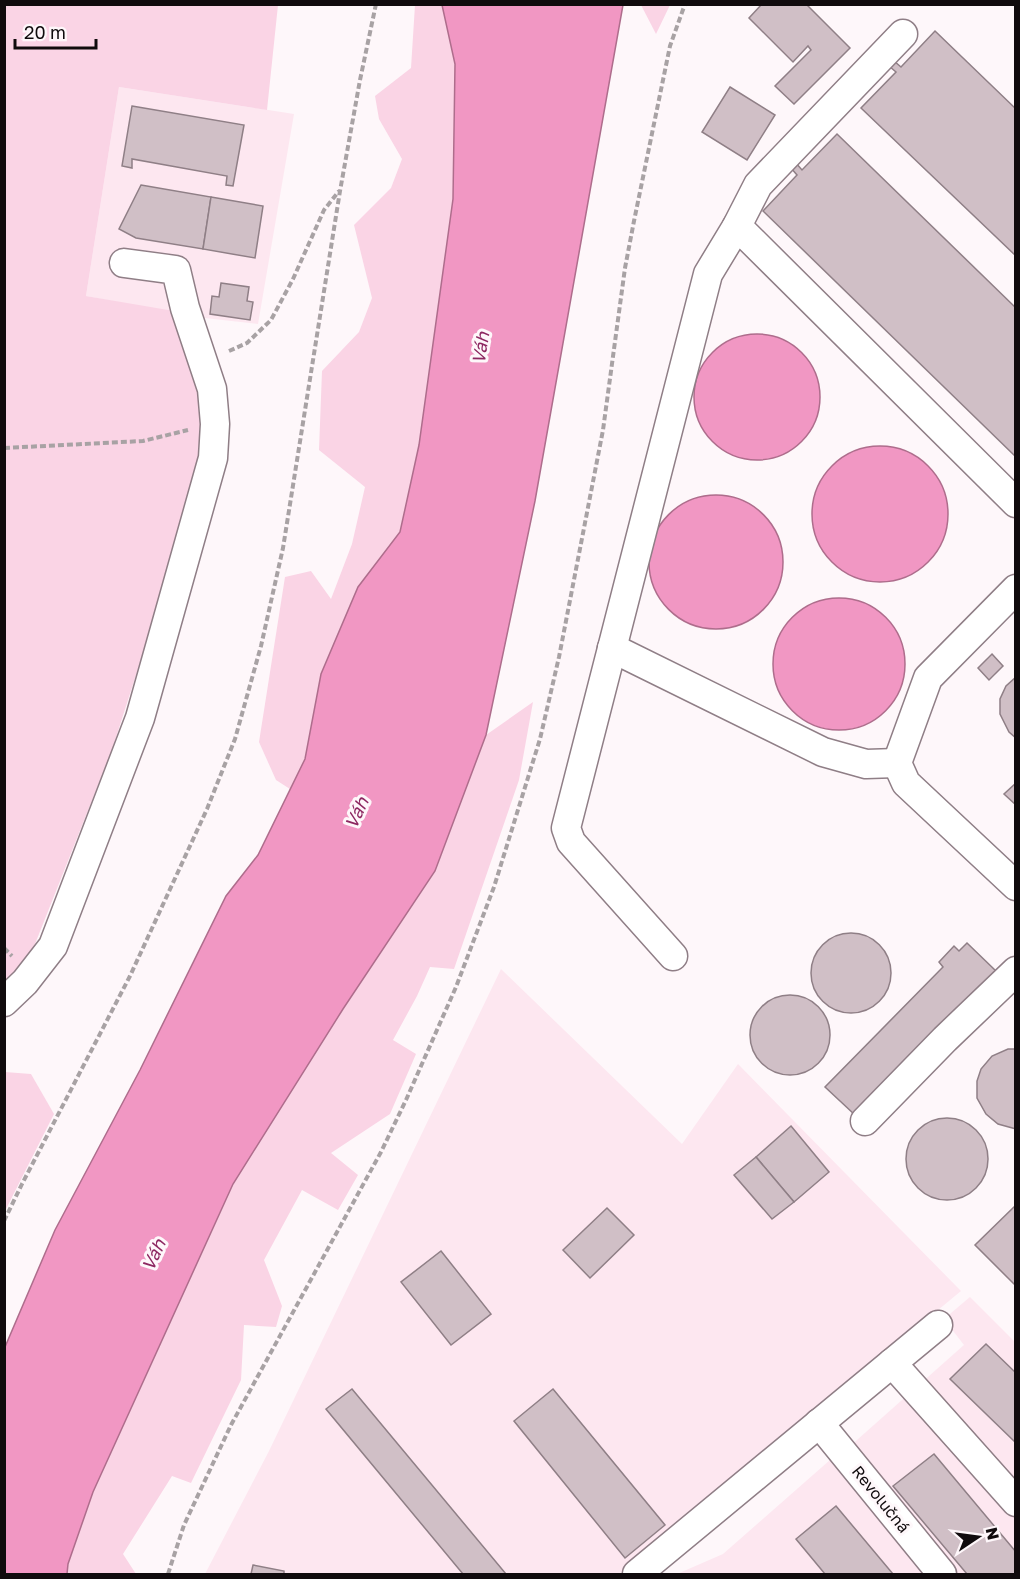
<svg xmlns="http://www.w3.org/2000/svg" width="1020" height="1579" font-family="'Golos Text',sans-serif">
  <style>
    .built { fill: #fde7f0 }
    .green { fill: #fad4e5 }
    .water { fill: #f197c3; stroke: #ae6d8c; stroke-width: 1.5 }
    .building { fill: #d0bfc6; stroke: #8f7f86; stroke-width: 1.5 }
    .lines { fill: none; stroke-linecap: round; stroke-linejoin: round }
    .minor-casing { stroke: #8f7e86; stroke-width: 31 }
    .path { stroke: #a8a2a4; stroke-width: 4; stroke-dasharray: 6 3; stroke-linecap: butt }
    .minor { stroke: #fff; stroke-width: 28 }
    .labels { text-anchor: middle; stroke-width: 6; stroke-linejoin: round; paint-order: stroke }
    .street-label { font-size: 16px; fill: #100b0d; stroke: #fef7fa }
    .water-label { font-size: 18px; font-style: italic; fill: #8d2761; stroke: #fef7fa }
  </style>
  <rect width="100%" height="100%" fill="#fef7fa"/>
  <g class="built">
    <path d="M119,87l175,27 -36,210 -62,-7 -110,-21z"/>
    <path d="M501,969l181,175 56,-80 223,227 -342,283h-414l64,-123z"/>
    <path d="M970,1297l45,45v232h-63l-104,-126 116,-103 -20,-26z"/>
    <path d="M830,1460l94,114h-247l46,-20z"/>
  </g>
  <g class="green">
    <path d="M5,5h273l-11,105 -148,-23 -33,209 88,15 29,80 1,71 -92,288 -77,194 -30,46z"/>
    <path d="M415,5h27l13,59 -2,135 -34,246 -19,87 -42,55 -37,87 -16,85 -15,30 -14,-9 -17,-38 26,-165 26,-6 20,28 21,-55 13,-57 -46,-37 3,-79 37,-39 13,-34 -18,-73 37,-37 11,-29 -23,-40 -4,-23 36,-28z"/>
    <path d="M641,5h29l-14,29z"/>
    <path d="M533,702l-14,78 -65,189 -24,-2 -13,29 -24,44 23,14 -26,60 -59,39 27,22 -20,35 -36,-20 -38,70 18,46 -6,21 -32,-2 -3,55 -50,103 -19,-7 -49,78 13,20h-69l1,-10 25,-72 140,-308 110,-175 92,-138 51,-136z"/>
    <path d="M5,1072l26,2 23,40 -49,97z"/>
  </g>
  <g class="water">
    <path d="M442,5h181l-88,496 -49,234 -51,136 -92,138 -110,175 -140,308 -25,72 -1,10h-62v-227l50,-117 85,-160 86,-174 32,-41 47,-96 16,-85 37,-87 42,-55 19,-87 34,-246 2,-135z"/>
    <circle cx="757" cy="397" r="63"/>
    <circle cx="880" cy="514" r="68"/>
    <circle cx="716" cy="562" r="67"/>
    <circle cx="839" cy="664" r="66"/>
  </g>
  <g class="building">
    <path d="M762,4h44l44,44 -56,56 -19,-18 36,-36 -3,-4 -15,16 -44,-44z"/>
    <path d="M935,31l81,78v147l-155,-148 35,-36 -7,-6 5,-5 7,6z"/>
    <path d="M730,87l45,28 -28,45 -45,-28z"/>
    <path d="M132,106l112,19 -11,61 -7,-1 1,-9 -95,-17v9l-10,-2z"/>
    <path d="M837,134l179,174v149l-253,-246 34,-36 -6,-7 5,-5 6,7z"/>
    <path d="M141,185l70,12 -8,52 -67,-11 -17,-9z"/>
    <path d="M211,197l52,9 -8,52 -52,-9z"/>
    <path d="M221,283l28,4 -2,14 6,1 -3,18 -40,-6 2,-18 7,1z"/>
    <path d="M992,654l11,12 -14,14 -11,-12z"/>
    <path d="M1016,677v61l-7,-6 -9,-18v-15l6,-13z"/>
    <path d="M1016,783v22l-12,-11z"/>
    <circle cx="851" cy="973" r="40"/>
    <path d="M967,943l29,28 -141,144 -30,-28 118,-120 -4,-5 15,-16 5,5z"/>
    <circle cx="790" cy="1035" r="40"/>
    <path d="M1008,1049h8v80l-18,-5 -12,-10 -9,-16v-17l4,-12 11,-13z"/>
    <circle cx="947" cy="1159" r="41"/>
    <path d="M791,1126l38,46 -35,30 -38,-45z"/>
    <path d="M756,1157l38,45 -22,17 -38,-44z"/>
    <path d="M1016,1205v81l-41,-41z"/>
    <path d="M607,1208l27,27 -44,43 -27,-28z"/>
    <path d="M441,1251l50,63 -40,31 -50,-63z"/>
    <path d="M986,1344l30,29v70l-66,-64z"/>
    <path d="M352,1389l154,185h-43l-137,-165z"/>
    <path d="M553,1389l112,136 -40,33 -111,-137z"/>
    <path d="M934,1454l82,98v22h-49l-74,-88z"/>
    <path d="M836,1506l57,68h-68l-29,-35z"/>
    <path d="M253,1565l31,6v3h-33z"/>
  </g>
  <g class="lines">
    <g class="minor-casing">
      <g id="minor">
        <path d="M737,226l279,277"/>
        <path d="M1016,589l-88,89 -31,85 9,20 110,103"/>
        <path d="M612,648l211,104 43,12 31,-1"/>
        <path d="M673,956l-102,-114 -5,-14 142,-554 29,-48 21,-41 145,-151"/>
        <path d="M4,1002l21,-20 28,-36 87,-228 73,-260 2,-34 -3,-35 -27,-81 -9,-38 -52,-7"/>
        <path d="M865,1121l80,-82 71,-68"/>
        <path d="M892,1363l124,139"/>
        <path d="M819,1423l123,151"/>
        <path d="M637,1574l301,-249"/>
      </g>
    </g>
    <g class="path">
      <path d="M229,351l18,-8 24,-23 22,-41 31,-69 15,-19"/>
      <path d="M4,448l139,-7 45,-11"/>
      <path d="M4,948l8,8"/>
      <path d="M4,1221l18,-37 108,-208 77,-167 28,-70 26,-93 22,-98 57,-357 20,-111 16,-76"/>
      <path d="M168,1574l16,-49 47,-100 150,-273 25,-52 50,-113 38,-100 46,-148 19,-82 44,-227 22,-162 9,-47 36,-175 15,-42"/>
    </g>
    <use href="#minor" class="minor"/>
  </g>
  <g class="labels">
    <g class="street-label">
      <text transform="translate(881 1499) rotate(51)" y="6">Revolučná</text>
    </g>
    <g class="water-label">
      <text transform="translate(481 348) rotate(-81)" y="6">Váh</text>
      <text transform="translate(357 813) rotate(-65)" y="6">Váh</text>
      <text transform="translate(154 1255) rotate(-65)" y="6">Váh</text>
    </g>
  </g>
  <rect width="1020" height="1579" fill="none" stroke="#100b0d" stroke-width="12"/>
  <g transform="translate(978 1537) rotate(77)" stroke="#fef7fa" stroke-width="4.5" paint-order="stroke">
  <path d="M0-4.5L10 22L0 15L-10 22Z" fill="#100b0d"/>
  <text y="-9" font-size="16" font-weight="bold" text-anchor="middle" fill="#100b0d">N</text>
  </g>
  <path d="M15 39v9h81v-9" fill="none" stroke="#100b0d" stroke-width="3"/>
  <text x="24" y="39" font-size="18" fill="#100b0d" stroke="#fef7fa" stroke-width="4.5" paint-order="stroke">20 m</text>
</svg>
